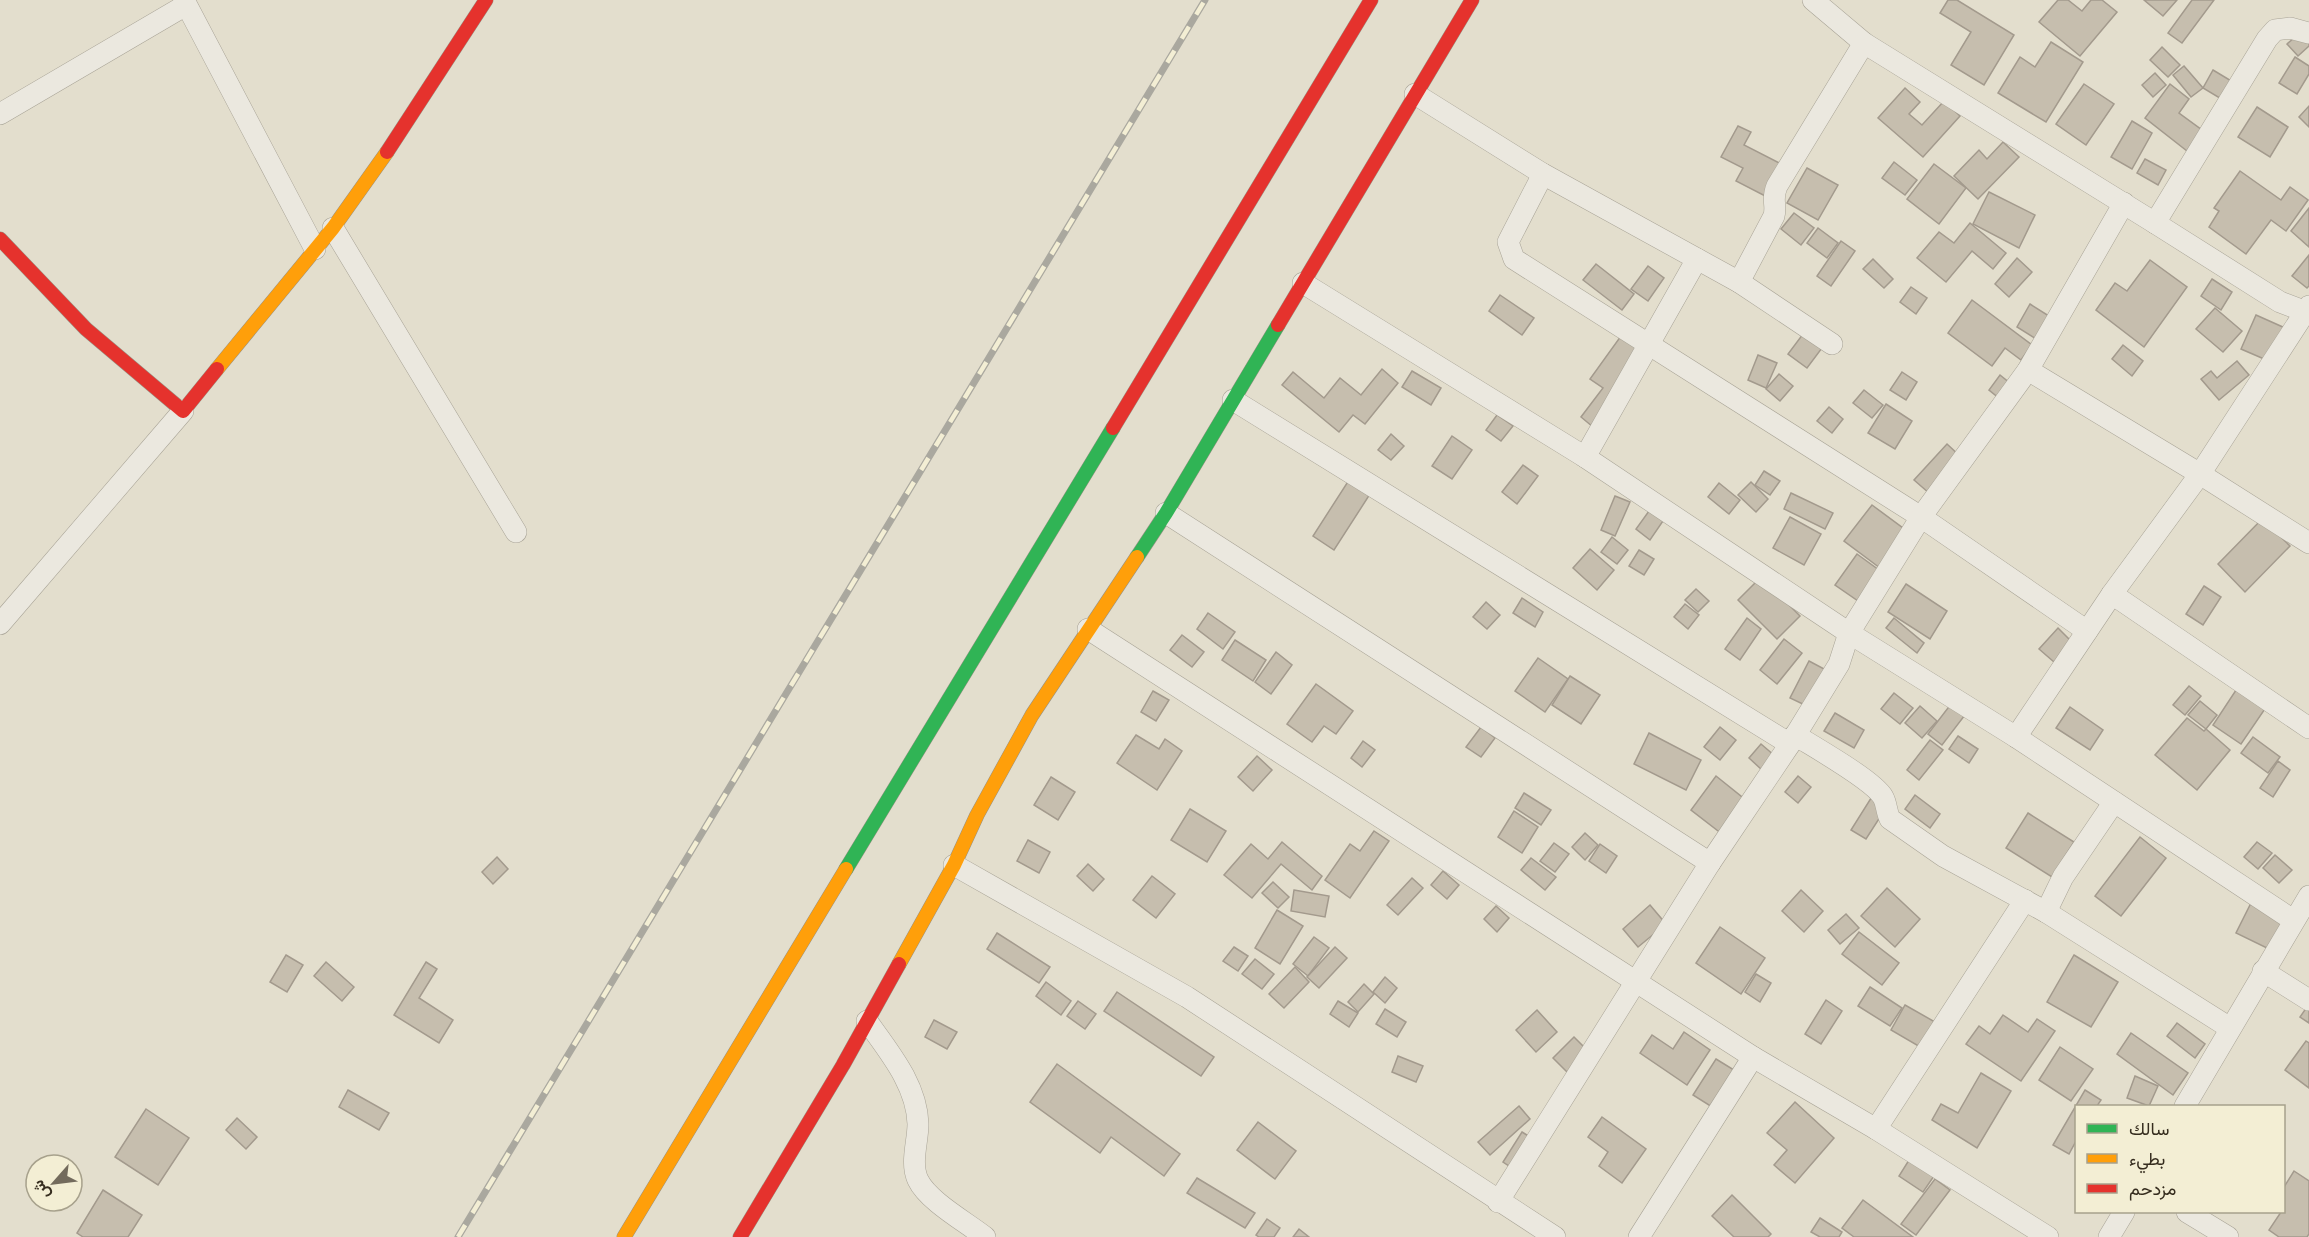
<svg xmlns="http://www.w3.org/2000/svg" width="2309" height="1237" font-family="'IBM Plex Serif',Vazirmatn,serif">
  <style>
    .building { fill: #c6beae; stroke: #a39a8d; stroke-width: 1.5 }
    .lines { fill: none; stroke-linecap: round; stroke-linejoin: round }
    .street-casing { stroke: #a8a396; stroke-width: 22 }
    .fast-casing { stroke: #989386; stroke-width: 15 }
    .slow-casing { stroke: #989386; stroke-width: 15 }
    .jam-casing { stroke: #989386; stroke-width: 15 }
    .street { stroke: #ebe8df; stroke-width: 21 }
    .fast { stroke: #30b455; stroke-width: 14 }
    .slow { stroke: #ff9f0a; stroke-width: 14 }
    .jam { stroke: #e5322d; stroke-width: 14 }
    .rail-casing { stroke: #aaa89f; stroke-width: 7 }
    .rail { stroke: #f3eed4; stroke-width: 4.5; stroke-dasharray: 14; stroke-linecap: butt }
  </style>
  <rect width="100%" height="100%" fill="#e3decd"/>
  <g class="building">
    <path d="M1948,0h9l57,35 -30,50 -33,-20 20,-33 -31,-19z"/>
    <path d="M2058,0h10l14,11 9,-11h11l15,12 -37,44 -41,-34z"/>
    <path d="M2144,0h33l-14,16z"/>
    <path d="M2192,0h22l-32,43 -14,-10z"/>
    <path d="M2300,33l9,10v3l-11,10 -11,-12z"/>
    <path d="M2051,42l32,20 -37,60 -48,-29 22,-36 15,10z"/>
    <path d="M2162,47l18,18 -12,12 -18,-17z"/>
    <path d="M2295,57l14,9v8l-12,20 -18,-11z"/>
    <path d="M2184,66l19,22 -12,9 -18,-22z"/>
    <path d="M2213,70l25,15 -10,18 -25,-15z"/>
    <path d="M2155,73l11,12 -13,12 -11,-12z"/>
    <path d="M2084,84l30,20 -28,41 -30,-21z"/>
    <path d="M2170,84l19,15 -10,14 23,17 -15,21 -42,-33z"/>
    <path d="M1905,88l15,14 -11,12 13,11 22,-24 16,15 -37,41 -45,-39z"/>
    <path d="M2309,106v21l-10,-10z"/>
    <path d="M2257,107l31,20 -18,30 -32,-20z"/>
    <path d="M2132,121l20,12 -20,36 -21,-12z"/>
    <path d="M1738,126l13,6 -7,13 41,21 -16,32 -33,-17 7,-13 -22,-11z"/>
    <path d="M2003,142l16,15 -41,42 -24,-23 25,-26 8,9z"/>
    <path d="M2145,159l21,11 -8,15 -21,-12z"/>
    <path d="M1894,162l23,18 -12,15 -23,-17z"/>
    <path d="M1934,164l32,24 -27,36 -32,-25z"/>
    <path d="M1807,168l31,17 -20,35 -31,-17z"/>
    <path d="M2240,171l41,29 9,-13 18,13 -22,31 -15,-11 -25,34 -37,-27 10,-16 -5,-3z"/>
    <path d="M1989,192l46,23 -16,33 -46,-24z"/>
    <path d="M2309,208v39l-18,-16z"/>
    <path d="M1794,213l20,15 -13,17 -20,-16z"/>
    <path d="M1970,223l36,30 -13,16 -21,-18 -26,31 -29,-24 22,-26 15,11z"/>
    <path d="M1818,228l20,15 -11,15 -20,-15z"/>
    <path d="M1841,241l14,10 -24,35 -14,-10z"/>
    <path d="M2309,255v31l-2,2 -15,-12z"/>
    <path d="M2017,258l15,14 -23,25 -14,-13z"/>
    <path d="M1873,259l20,20 -9,9 -21,-19z"/>
    <path d="M2150,260l37,27 -43,60 -48,-37 19,-27 12,8z"/>
    <path d="M1596,264l38,30 -12,16 -39,-30z"/>
    <path d="M1648,266l16,12 -16,23 -17,-12z"/>
    <path d="M2212,279l20,13 -11,18 -20,-14z"/>
    <path d="M1911,287l16,11 -11,16 -16,-12z"/>
    <path d="M1500,295l34,23 -12,17 -33,-24z"/>
    <path d="M1972,300l60,45 -11,15 -16,-12 -13,18 -44,-33z"/>
    <path d="M2030,304l19,12 -13,23 -19,-12z"/>
    <path d="M2215,308l27,23 -19,21 -27,-23z"/>
    <path d="M2256,315l29,13 -14,34 -30,-13z"/>
    <path d="M1626,329l26,20 -59,78 -12,-10 22,-29 -13,-9z"/>
    <path d="M1806,330l19,14 -18,24 -19,-14z"/>
    <path d="M2123,345l20,16 -11,15 -20,-17z"/>
    <path d="M1758,355l19,8 -11,25 -18,-8z"/>
    <path d="M2237,361l12,14 -30,25 -18,-21 10,-8 6,7z"/>
    <path d="M1382,369l16,14 -33,41 -12,-9 -14,17 -57,-47 11,-13 31,26 16,-20 21,17z"/>
    <path d="M1412,371l29,17 -10,17 -29,-18z"/>
    <path d="M1902,372l15,10 -11,18 -16,-10z"/>
    <path d="M1779,374l14,12 -13,15 -14,-12z"/>
    <path d="M2000,375l11,9 -11,15 -11,-9z"/>
    <path d="M1864,390l19,15 -11,13 -19,-15z"/>
    <path d="M1886,404l26,17 -17,28 -27,-16z"/>
    <path d="M1829,407l14,12 -11,14 -15,-12z"/>
    <path d="M1497,415l16,11 -12,15 -15,-11z"/>
    <path d="M1391,434l13,12 -13,14 -13,-10z"/>
    <path d="M1452,436l20,14 -20,29 -20,-13z"/>
    <path d="M1947,444l14,13 -32,36 -15,-13z"/>
    <path d="M1523,465l15,11 -21,28 -15,-12z"/>
    <path d="M1764,471l16,10 -10,14 -15,-10z"/>
    <path d="M1349,480l21,14 -36,56 -21,-14z"/>
    <path d="M1751,482l17,17 -12,13 -18,-17z"/>
    <path d="M1719,483l21,17 -11,14 -21,-17z"/>
    <path d="M1791,493l42,20 -8,16 -41,-20z"/>
    <path d="M1615,496l15,6 -15,34 -14,-6z"/>
    <path d="M1872,505l35,26 -27,37 -36,-27z"/>
    <path d="M1649,511l14,10 -13,19 -14,-11z"/>
    <path d="M1790,517l31,17 -17,31 -31,-17z"/>
    <path d="M2262,519l28,27 -45,46 -27,-28z"/>
    <path d="M1612,537l16,13 -11,14 -16,-12z"/>
    <path d="M1590,549l24,21 -17,20 -24,-22z"/>
    <path d="M1639,550l15,9 -10,16 -15,-9z"/>
    <path d="M1857,554l26,19 -22,30 -26,-18z"/>
    <path d="M1761,577l39,39 -23,23 -39,-39z"/>
    <path d="M1906,584l41,27 -17,28 -42,-27z"/>
    <path d="M2204,586l17,11 -18,28 -17,-11z"/>
    <path d="M1696,589l13,12 -11,11 -13,-12z"/>
    <path d="M1522,598l21,14 -8,15 -22,-14z"/>
    <path d="M1486,602l14,13 -13,14 -14,-12z"/>
    <path d="M1685,604l14,11 -11,14 -14,-12z"/>
    <path d="M1208,613l27,19 -12,17 -26,-20z"/>
    <path d="M1747,618l14,11 -21,31 -15,-11z"/>
    <path d="M1894,618l30,25 -7,10 -31,-25z"/>
    <path d="M2058,628l14,14 -18,20 -15,-13z"/>
    <path d="M1182,635l22,17 -12,15 -22,-17z"/>
    <path d="M1784,639l18,14 -25,31 -17,-14z"/>
    <path d="M1235,640l31,20 -13,21 -31,-21z"/>
    <path d="M1276,652l16,13 -21,29 -16,-12z"/>
    <path d="M1538,658l30,21 -23,33 -30,-21z"/>
    <path d="M1809,661l19,10 -19,36 -19,-9z"/>
    <path d="M1570,676l30,19 -19,29 -29,-19z"/>
    <path d="M2242,681l29,19 -30,44 -28,-19z"/>
    <path d="M1316,684l37,27 -17,23 -12,-8 -12,16 -25,-18z"/>
    <path d="M2189,686l12,10 -16,19 -12,-10z"/>
    <path d="M1153,691l16,9 -13,21 -15,-9z"/>
    <path d="M1894,693l19,15 -13,16 -19,-15z"/>
    <path d="M2200,701l17,14 -11,14 -18,-14z"/>
    <path d="M1951,704l14,11 -23,30 -14,-11z"/>
    <path d="M1920,706l17,15 -15,17 -17,-15z"/>
    <path d="M2070,707l33,23 -13,20 -34,-22z"/>
    <path d="M1835,713l29,17 -10,18 -30,-17z"/>
    <path d="M2187,718l17,13 2,-2 24,21 -33,40 -42,-35z"/>
    <path d="M1481,727l14,11 -14,19 -15,-10z"/>
    <path d="M1720,727l16,13 -16,20 -16,-13z"/>
    <path d="M1649,733l52,27 -15,30 -52,-26z"/>
    <path d="M1136,735l23,14 6,-10 17,12 -25,39 -40,-27z"/>
    <path d="M1958,736l20,13 -9,14 -20,-14z"/>
    <path d="M2253,737l27,20 -12,16 -27,-20z"/>
    <path d="M1930,740l13,10 -24,30 -12,-10z"/>
    <path d="M1363,741l12,9 -13,17 -11,-9z"/>
    <path d="M1761,744l14,12 -13,14 -13,-12z"/>
    <path d="M1257,756l15,14 -19,21 -15,-14z"/>
    <path d="M2278,761l12,9 -17,27 -13,-9z"/>
    <path d="M1716,776l31,25 -25,33 -31,-24z"/>
    <path d="M1798,776l13,11 -13,16 -13,-11z"/>
    <path d="M1051,777l24,15 -17,28 -24,-15z"/>
    <path d="M1878,787l15,10 -27,42 -15,-9z"/>
    <path d="M1524,793l27,17 -10,15 -26,-17z"/>
    <path d="M1915,795l25,19 -10,14 -25,-19z"/>
    <path d="M1190,809l36,22 -19,31 -36,-22z"/>
    <path d="M1514,811l24,16 -16,26 -24,-16z"/>
    <path d="M2028,813l46,29 -22,35 -46,-29z"/>
    <path d="M1374,831l15,10 -39,57 -25,-18 25,-36 10,7z"/>
    <path d="M1585,833l13,12 -13,15 -13,-13z"/>
    <path d="M2140,837l26,21 -45,58 -26,-20z"/>
    <path d="M1028,840l22,12 -11,21 -22,-12z"/>
    <path d="M1282,842l40,34 -10,14 -31,-26 -29,34 -28,-23 27,-31 17,15z"/>
    <path d="M2257,842l15,11 -14,16 -14,-12z"/>
    <path d="M1554,843l15,11 -14,18 -15,-11z"/>
    <path d="M1600,844l17,12 -11,17 -17,-12z"/>
    <path d="M2275,855l17,15 -13,13 -16,-15z"/>
    <path d="M497,857l11,12 -15,15 -11,-12z"/>
    <path d="M1531,858l25,19 -11,13 -24,-20z"/>
    <path d="M1088,864l16,15 -11,12 -16,-15z"/>
    <path d="M1443,871l16,14 -12,14 -16,-14z"/>
    <path d="M1152,876l23,18 -19,24 -23,-18z"/>
    <path d="M1412,878l11,10 -25,27 -11,-10z"/>
    <path d="M1273,882l16,15 -11,11 -16,-15z"/>
    <path d="M1887,888l33,31 -25,28 -34,-31z"/>
    <path d="M1294,890l35,6 -4,21 -34,-6z"/>
    <path d="M1801,890l22,21 -19,21 -22,-21z"/>
    <path d="M2252,901l34,17 -15,32 -35,-17z"/>
    <path d="M1650,905l16,19 -28,23 -15,-18z"/>
    <path d="M1496,906l13,12 -12,14 -13,-13z"/>
    <path d="M1277,910l26,16 -23,38 -25,-16z"/>
    <path d="M1846,914l13,14 -19,16 -12,-14z"/>
    <path d="M1720,927l45,31 -24,36 -45,-31z"/>
    <path d="M1859,932l40,31 -17,22 -40,-31z"/>
    <path d="M997,933l53,34 -11,16 -52,-34z"/>
    <path d="M1314,937l15,11 -21,28 -15,-12z"/>
    <path d="M1234,947l14,9 -10,15 -15,-10z"/>
    <path d="M1335,947l12,11 -28,30 -12,-11z"/>
    <path d="M286,955l17,10 -16,27 -17,-10z"/>
    <path d="M2074,955l44,27 -27,45 -44,-25z"/>
    <path d="M1255,959l19,15 -12,15 -20,-15z"/>
    <path d="M326,962l28,25 -12,14 -28,-25z"/>
    <path d="M426,962l11,7 -18,29 34,22 -14,23 -45,-28z"/>
    <path d="M1295,967l14,15 -25,26 -15,-14z"/>
    <path d="M1756,974l15,9 -11,19 -15,-10z"/>
    <path d="M1385,977l12,11 -12,15 -12,-11z"/>
    <path d="M1046,982l25,19 -10,14 -25,-19z"/>
    <path d="M1364,984l10,10 -16,18 -10,-10z"/>
    <path d="M1870,987l32,21 -12,18 -32,-20z"/>
    <path d="M1117,992l97,65 -13,19 -97,-65z"/>
    <path d="M1826,1000l16,11 -21,33 -16,-10z"/>
    <path d="M1078,1001l18,13 -11,15 -18,-13z"/>
    <path d="M1338,1001l20,12 -9,14 -19,-13z"/>
    <path d="M2309,1004v19l-9,-6z"/>
    <path d="M1905,1005l37,21 -15,25 -36,-21z"/>
    <path d="M1385,1009l21,13 -9,15 -21,-13z"/>
    <path d="M1537,1010l20,22 -21,20 -20,-22z"/>
    <path d="M2003,1015l25,17 9,-13 18,12 -34,50 -55,-37 13,-18 11,8z"/>
    <path d="M934,1020l23,12 -10,17 -22,-12z"/>
    <path d="M2177,1023l28,21 -10,14 -28,-22z"/>
    <path d="M1684,1032l26,18 -23,35 -47,-32 12,-18 21,14z"/>
    <path d="M2131,1033l57,40 -15,22 -56,-41z"/>
    <path d="M1574,1037l15,15 -21,21 -15,-15z"/>
    <path d="M2306,1041l3,2v45l-24,-18z"/>
    <path d="M2060,1047l33,22 -22,32 -32,-21z"/>
    <path d="M1398,1056l25,10 -7,16 -24,-10z"/>
    <path d="M1716,1059l18,11 -22,37 -19,-12z"/>
    <path d="M1057,1064l123,90 -16,22 -53,-39 -11,16 -70,-51z"/>
    <path d="M1981,1073l30,18 -34,57 -45,-28 9,-16 17,9z"/>
    <path d="M2135,1076l23,10 -9,20 -22,-8z"/>
    <path d="M348,1090l41,23 -10,17 -40,-23z"/>
    <path d="M2085,1090l16,10 -4,6h-21v35l-7,13 -16,-9z"/>
    <path d="M1795,1102l39,36 -39,45 -21,-18 13,-15 -20,-17z"/>
    <path d="M1519,1106l11,13 -40,36 -12,-13z"/>
    <path d="M146,1109l43,29 -31,47 -43,-28z"/>
    <path d="M1602,1117l44,32 -24,34 -23,-17 9,-14 -20,-15z"/>
    <path d="M237,1118l20,19 -11,12 -20,-19z"/>
    <path d="M1258,1122l38,29 -21,28 -38,-29z"/>
    <path d="M1522,1132l16,10 -20,30 -15,-10z"/>
    <path d="M1909,1160l25,16 -11,16 -24,-16z"/>
    <path d="M2294,1171l15,10v53l-2,3h-28l-10,-7 12,-18h3v-25z"/>
    <path d="M1197,1178l58,35 -10,15 -58,-35z"/>
    <path d="M1935,1179l15,11 -34,45 -15,-11z"/>
    <path d="M103,1190l39,25 -14,22h-45l-6,-4z"/>
    <path d="M1732,1195l39,39 -3,3h-34l-22,-21z"/>
    <path d="M1863,1200l50,37h-59l-12,-9z"/>
    <path d="M1820,1218l22,14 -3,5h-19l-9,-5z"/>
    <path d="M1267,1219l13,9 -6,9h-15l-3,-2z"/>
    <path d="M1299,1229l10,8h-16z"/>
  </g>
  <g class="lines">
    <g class="street-casing">
      <g id="street">
        <path d="M184,0l131,249"/>
        <path d="M1813,0l51,43 291,180 125,79 29,11"/>
        <path d="M1415,94l128,80 196,108 93,62"/>
        <path d="M0,114l186,-109"/>
        <path d="M1543,174l-35,68 6,17 407,258 166,114"/>
        <path d="M2155,223l112,-184 8,-9 15,-2 19,5"/>
        <path d="M333,228l183,304"/>
        <path d="M1739,282l35,-66c3,-12 -3,-16 3,-30l87,-143"/>
        <path d="M1303,283l282,174 264,176 167,104 277,183"/>
        <path d="M2028,370l172,104 109,69"/>
        <path d="M1233,400l557,344"/>
        <path d="M1585,457l112,-198"/>
        <path d="M1166,513l544,350"/>
        <path d="M2112,594l197,134"/>
        <path d="M0,624l183,-213"/>
        <path d="M1088,629l665,428 123,72 172,108"/>
        <path d="M1795,735c19,12 78,45 88,62 4,7 3,14 7,22l53,37 103,56 184,116"/>
        <path d="M2016,737l96,-143 88,-120 109,-168"/>
        <path d="M954,865l233,132 368,240"/>
        <path d="M2046,912l17,-35 51,-75"/>
        <path d="M2263,971l46,29"/>
        <path d="M867,1021c22,31 50,64 51,103 0,18 -8,39 0,56 10,21 48,42 67,57"/>
        <path d="M2185,1106l124,-210"/>
        <path d="M1876,1129l149,-229"/>
        <path d="M1498,1202l212,-339 80,-119 49,-80 10,-31 72,-116 107,-147 96,-167"/>
        <path d="M2187,1212l41,25"/>
        <path d="M1639,1237l114,-180"/>
        <path d="M2109,1237l15,-25"/>
      </g>
    </g>
    <g class="fast-casing">
      <g id="fast">
        <path d="M1137,557l29,-44 112,-188"/>
        <path d="M846,869l267,-441"/>
      </g>
    </g>
    <g class="slow-casing">
      <g id="slow">
        <path d="M217,369l116,-141 54,-76"/>
        <path d="M899,964l55,-99 23,-50 55,-100 105,-158"/>
        <path d="M624,1237l222,-368"/>
      </g>
    </g>
    <g class="jam-casing">
      <g id="jam">
        <path d="M387,152l99,-152"/>
        <path d="M0,239l86,90 97,82 34,-42"/>
        <path d="M1278,325l194,-325"/>
        <path d="M1113,428l258,-428"/>
        <path d="M740,1237l103,-172 56,-101"/>
      </g>
    </g>
    <use href="#street" class="street"/>
    <use href="#fast" class="fast"/>
    <use href="#slow" class="slow"/>
    <use href="#jam" class="jam"/>
    <g class="rail-casing">
      <path id="rail" d="M458,1237l747,-1237"/>
    </g>
    <use href="#rail" class="rail"/>
  </g>
  <rect x="2075" y="1105" width="210" height="108" fill="#f3eed4" stroke="#a7a18c" stroke-width="1.5"/>
  <rect x="2087" y="1124" width="30" height="9" fill="#30b455" stroke="#a7a18c" stroke-width="1.5"/>
  <text x="2129" y="1135" font-size="18" fill="#362d1f">سالك</text>
  <rect x="2087" y="1154" width="30" height="9" fill="#ff9f0a" stroke="#a7a18c" stroke-width="1.5"/>
  <text x="2129" y="1165" font-size="18" fill="#362d1f">بطيء</text>
  <rect x="2087" y="1184" width="30" height="9" fill="#e5322d" stroke="#a7a18c" stroke-width="1.5"/>
  <text x="2129" y="1195" font-size="18" fill="#362d1f">مزدحم</text>
  <g transform="translate(54 1183) rotate(242)"><circle r="28" fill="#f3eed4" stroke="#a7a18c" stroke-width="1.5"/>
  <path d="M0-4.5L10 22L0 15L-10 22Z" fill="#736b5c"/>
  <text y="-9" font-size="16" font-weight="bold" text-anchor="middle" fill="#362d1f">ش</text>
  </g>
</svg>
